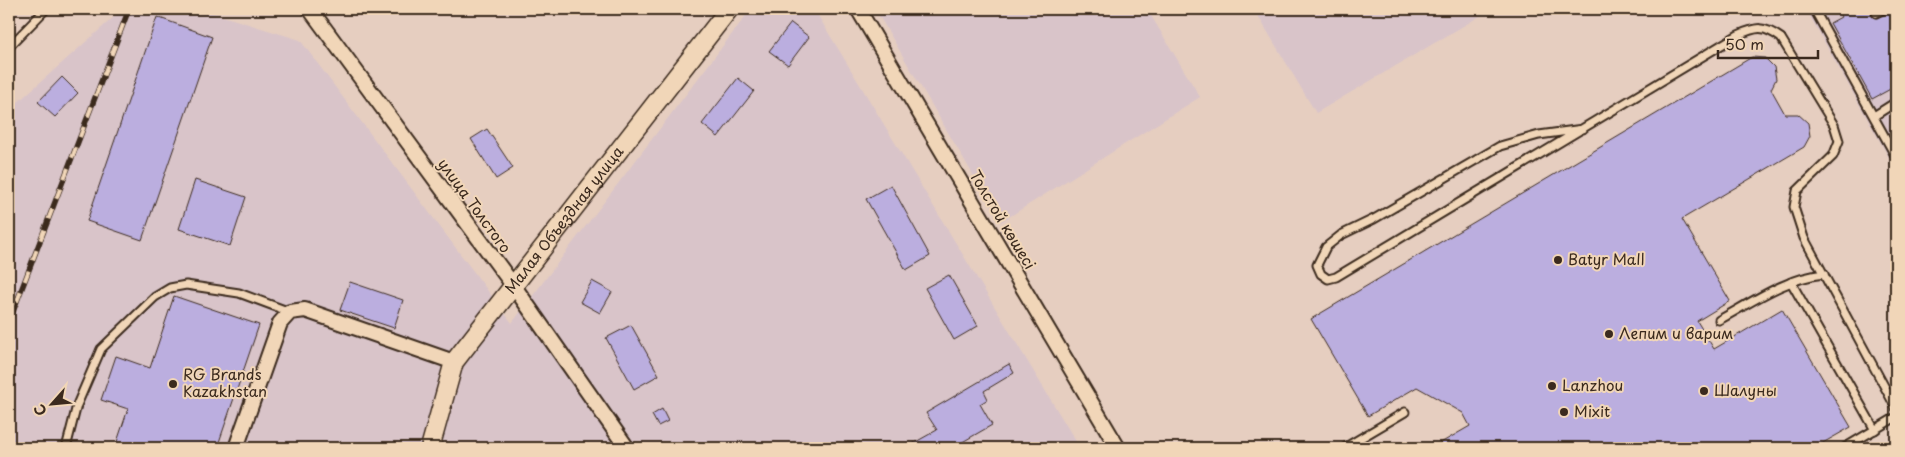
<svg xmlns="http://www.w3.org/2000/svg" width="1905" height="457" font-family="'Playpen Sans',sans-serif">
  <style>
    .built { fill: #d9c4c9 }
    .building { fill: #bbaedf; stroke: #3b2a1e }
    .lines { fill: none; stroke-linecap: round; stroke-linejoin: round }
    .service-casing { stroke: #3b2a1e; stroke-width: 11 }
    .minor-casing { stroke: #3b2a1e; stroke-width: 18 }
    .tertiary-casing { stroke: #3b2a1e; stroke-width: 21 }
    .service { stroke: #f1d6b8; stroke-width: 7 }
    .minor { stroke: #f1d6b8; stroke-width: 14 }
    .tertiary { stroke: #f1d6b8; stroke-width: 18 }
    .rail-casing { stroke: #3b2a1e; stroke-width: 5.5 }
    .rail { stroke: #f1d6b8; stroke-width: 4; stroke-dasharray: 11; stroke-linecap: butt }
    .poi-dot { fill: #3b2a1e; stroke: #f1d6b8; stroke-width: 2 }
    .labels { text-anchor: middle; stroke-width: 4; stroke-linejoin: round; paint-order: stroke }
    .street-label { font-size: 15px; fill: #3b2a1e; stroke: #f1d6b8 }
    .poi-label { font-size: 15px; fill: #3b2a1e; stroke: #f1d6b8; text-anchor: start }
  </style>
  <rect width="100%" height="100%" fill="#e6cec0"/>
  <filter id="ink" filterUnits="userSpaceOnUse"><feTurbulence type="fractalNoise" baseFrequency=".02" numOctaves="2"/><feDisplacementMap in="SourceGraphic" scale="10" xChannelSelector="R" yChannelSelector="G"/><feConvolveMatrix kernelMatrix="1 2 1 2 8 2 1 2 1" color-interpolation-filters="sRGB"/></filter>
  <g filter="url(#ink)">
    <g class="built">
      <path d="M123,9h77l100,31 212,283 239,-314h63l266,439h-1071v-338z"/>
      <path d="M875,9h272l53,88 -199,125z"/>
      <path d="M1254,9h238l-176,104z"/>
      <path d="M1806,9h90v161z"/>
    </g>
    <g class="building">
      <path d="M1837,9h36l-2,6 5,3 11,-5 2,-4h7v77l-24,13 -42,-76 11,-6z"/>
      <path d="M157,17l55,20 -70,203 -55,-19z"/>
      <path d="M791,23l18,14 -21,28 -19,-14z"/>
      <path d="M1752,57l13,1 9,9 2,12 -5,10 14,25h13l10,9 2,13 -6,11 -122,72 48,82 -33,20 17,28 68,-40 69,118 -37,21h-382l38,-22 -7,-13 -46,-26 -49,29 -57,-97z"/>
      <path d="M62,77l16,16 -23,24 -17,-15z"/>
      <path d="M738,78l16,13 -36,46 -16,-13z"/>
      <path d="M487,129l26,39 -17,11 -25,-40z"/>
      <path d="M195,180l51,17 -16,49 -51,-17z"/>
      <path d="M891,185l39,71 -24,14 -40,-71z"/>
      <path d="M949,275l29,51 -24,14 -29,-52z"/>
      <path d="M592,281l20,11 -12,21 -20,-11z"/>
      <path d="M350,282l53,18 -9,28 -54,-18z"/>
      <path d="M174,296l85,29 -42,123h-102l13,-39 -27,-9 15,-44 34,12z"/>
      <path d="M631,325l28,50 -25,14 -28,-51z"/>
      <path d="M1009,364l5,9 -30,18 4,8 -8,5 12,21 -40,23h-47l32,-18 -11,-17z"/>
      <path d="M662,409l6,12 -10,5 -6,-11z"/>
    </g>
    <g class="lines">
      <g class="service-casing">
        <g id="service">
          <path d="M1814,9l82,148"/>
          <path d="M1876,13l8,-4"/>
          <path d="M9,47l37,-38"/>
          <path d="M1874,116l22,-14"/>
          <path d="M1583,129l-44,6 -39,11 -126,73 -33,16 -15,12 -9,18 4,9 7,5 8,-2 402,-242c19,-8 25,-10 43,3l53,87 5,16 -6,15 -36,35 -3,16 10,31 92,170"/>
          <path d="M1791,282l84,148"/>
          <path d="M1719,320c33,-18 67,-42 105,-46"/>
          <path d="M66,448l11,-43 24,-56 54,-52 15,-9 16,-3 53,8 51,19"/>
          <path d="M1344,448l61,-36"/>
          <path d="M1844,448l52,-31"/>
        </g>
      </g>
      <g class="minor-casing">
        <g id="minor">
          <path d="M310,9l203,276 114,163"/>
          <path d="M858,9l260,439"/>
          <path d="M236,448l44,-125 10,-11 15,-2 149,52"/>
        </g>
      </g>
      <g class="tertiary-casing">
        <g id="tertiary">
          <path id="s1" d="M430,448l24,-86 275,-353"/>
        </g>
      </g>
      <use href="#service" class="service"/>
      <use href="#minor" class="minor"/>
      <use href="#tertiary" class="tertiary"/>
      <g class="rail-casing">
        <path id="rail" d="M9,322l120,-313"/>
      </g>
      <use href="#rail" class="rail"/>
    </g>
  </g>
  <g class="poi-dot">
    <circle cx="1558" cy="260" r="5"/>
    <circle cx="1609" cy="334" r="5"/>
    <circle cx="173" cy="384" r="5"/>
    <circle cx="1552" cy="386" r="5"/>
    <circle cx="1704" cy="391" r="5"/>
    <circle cx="1564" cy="412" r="5"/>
  </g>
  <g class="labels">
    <g class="street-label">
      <text transform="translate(474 206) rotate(54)" y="5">улица Толстого</text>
      <text dy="5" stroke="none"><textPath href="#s1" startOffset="269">Малая Объездная улица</textPath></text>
      <text transform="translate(1002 220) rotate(59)" y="5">Толстой көшесі</text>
    </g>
    <g class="poi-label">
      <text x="1568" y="265">Batyr Mall</text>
      <text x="1619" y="339">Лепим и варим</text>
      <text x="183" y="380">RG Brands<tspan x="183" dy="17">Kazakhstan</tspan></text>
      <text x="1562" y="391">Lanzhou</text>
      <text x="1714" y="396">Шалуны</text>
      <text x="1574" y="417">Mixit</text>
    </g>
  </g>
  <rect width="1905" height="457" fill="none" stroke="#f1d6b8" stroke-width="30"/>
  <rect x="15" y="15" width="1875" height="427" fill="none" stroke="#3b2a1e" stroke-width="2" filter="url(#ink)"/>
  <g transform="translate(52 404) rotate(243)" stroke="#f1d6b8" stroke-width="4" paint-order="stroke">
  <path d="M0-4L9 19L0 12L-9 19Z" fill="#3b2a1e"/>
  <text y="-8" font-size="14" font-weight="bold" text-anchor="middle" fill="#3b2a1e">С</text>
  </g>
  <path d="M1718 50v8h100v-8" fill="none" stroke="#3b2a1e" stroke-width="2.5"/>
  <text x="1725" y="50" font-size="15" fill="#3b2a1e" stroke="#f1d6b8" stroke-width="4" paint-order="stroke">50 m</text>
</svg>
